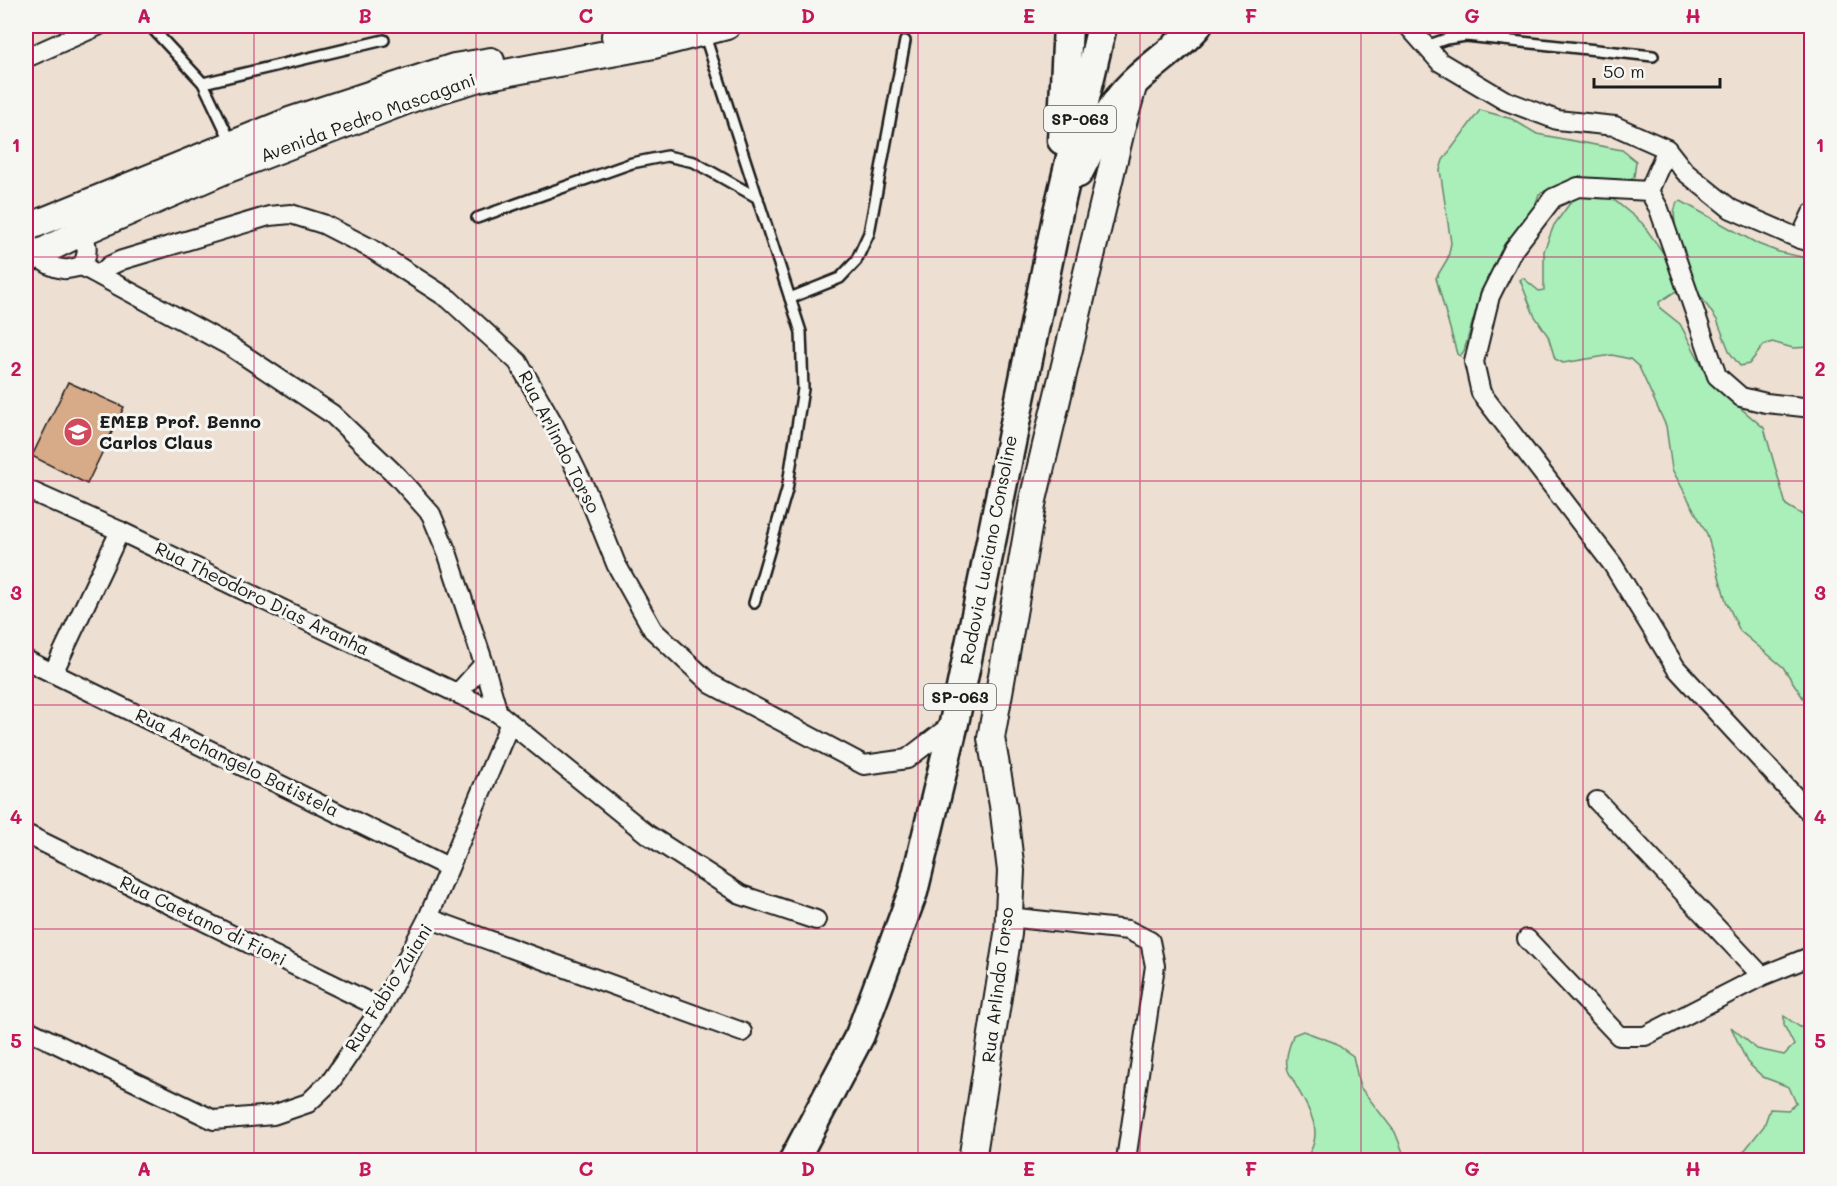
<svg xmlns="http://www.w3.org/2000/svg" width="1837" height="1186" font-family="Mali,sans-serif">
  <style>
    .green { fill: #aaeeb9; stroke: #63856a; stroke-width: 1.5 }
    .building { fill: #d7aa88; stroke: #1c1c1c; stroke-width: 1.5 }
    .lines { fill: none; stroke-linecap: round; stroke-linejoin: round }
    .service-casing { stroke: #1c1c1c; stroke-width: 14 }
    .minor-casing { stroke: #1c1c1c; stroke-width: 22 }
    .secondary-casing { stroke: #1c1c1c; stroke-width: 30 }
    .primary-casing { stroke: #1c1c1c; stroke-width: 33 }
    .service { stroke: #f6f6f2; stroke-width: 9 }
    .minor { stroke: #f6f6f2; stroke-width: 18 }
    .secondary { stroke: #f6f6f2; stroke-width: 26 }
    .primary { stroke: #f6f6f2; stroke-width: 28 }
    .grid { fill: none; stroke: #c2185b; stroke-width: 1.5; stroke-opacity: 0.55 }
    .labels { text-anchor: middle; stroke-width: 6; stroke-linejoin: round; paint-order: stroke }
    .shield { fill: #f6f6f2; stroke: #5d5d5c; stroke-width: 1.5 }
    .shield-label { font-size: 16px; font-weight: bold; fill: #1c1c1c }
    .street-label { font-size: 18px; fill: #1c1c1c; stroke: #f6f6f2 }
    .poi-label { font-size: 18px; font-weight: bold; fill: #1c1c1c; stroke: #f6f6f2; text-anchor: start }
    .neatline { fill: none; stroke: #c2185b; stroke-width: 2 }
    .grid-label { font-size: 20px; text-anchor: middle; font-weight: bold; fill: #c2185b }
  </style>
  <rect width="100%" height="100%" fill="#eddfd2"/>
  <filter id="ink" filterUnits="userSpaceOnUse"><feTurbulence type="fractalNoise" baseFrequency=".0167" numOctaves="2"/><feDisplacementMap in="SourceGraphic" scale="12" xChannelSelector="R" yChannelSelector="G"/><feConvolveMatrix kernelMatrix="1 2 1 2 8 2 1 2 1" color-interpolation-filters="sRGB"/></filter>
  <g filter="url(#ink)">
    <g class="green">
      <path d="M1480,110l32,9 25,15 85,16 14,11 -2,16 -16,8 -5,14 29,24 24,34 11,-9 -3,-36 3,-10 4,-1 77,43 21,8 32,7v88l-18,1 -21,-6 -8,3 -15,19 -9,2 -10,-13 -13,-33 -20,-29 -15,-4 -23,15 1,6 20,16 32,60 52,44 22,77 25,15v190l-28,-43 -43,-36 -14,-30 -19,-67 -35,-65 -6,-43 -27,-59 -9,-8 -18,-4 -49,8 -8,-4 -7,-23 -14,-21 -14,-35 3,-2 16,13 5,-1v-39l10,-26 19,-26 -2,-8h-26l-6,3 -9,28 -52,81 -14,48 -4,5 -3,-2 -21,-76 12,-20 3,-15 -11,-73 3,-10z"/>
      <path d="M1784,1016l16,11 11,4v129h-74l27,-34 6,-17 18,1 8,-7 -7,-16 -26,-10 -16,-15 -16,-35 26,22 27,6 10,-10 -10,-20z"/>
      <path d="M1303,1031l30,11 20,14 7,31 35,45 11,28h-102c23,-26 5,-50 -9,-76 -2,-5 -7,-11 -8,-17 -2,-11 3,-21 6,-32z"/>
    </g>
    <path class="building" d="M68,382l56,25 -37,77 -55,-28z"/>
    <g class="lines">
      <g class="service-casing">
        <g id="service">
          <path d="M150,26l53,57 28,59"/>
          <path d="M704,33l97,299 2,57 -16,101 -33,113"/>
          <path d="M1426,46l20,-7 20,-3 187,20"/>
          <path d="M203,83l181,-43"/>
          <path d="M477,218l155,-55 35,-7 27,6 64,36"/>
          <path d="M790,298l50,-20 16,-17 13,-28 36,-192"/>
        </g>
      </g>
      <g class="minor-casing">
        <g id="minor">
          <path d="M1408,26l32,36 64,38 53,20 58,6 52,23 18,23 46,37 69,30 12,3"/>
          <path d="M26,58l72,-32"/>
          <path d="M1649,191l-71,-4 -25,11 -40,52 -23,46 -16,66 7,31 132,172 63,103 136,147"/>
          <path d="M1649,191l10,18 58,167 24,21 25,6 46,5"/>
          <path d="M1649,191l18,-42"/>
          <path d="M77,224c9,15 14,26 5,42"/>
          <path d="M26,234c3,17 19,33 37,35 6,1 13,-2 19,-3l148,80 102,68 65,62 34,38 17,41 36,109 14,49"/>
          <path d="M1800,239l12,-26"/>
          <path d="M100,275l9,-9 13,-6 147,-44 22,-2 32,10 47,24 79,51 69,63 35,61 34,69 29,72 37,66 58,54 153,81 43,-6 47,-36"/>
          <path d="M26,489l94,42 378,182 149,121 94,61 75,25"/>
          <path d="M26,660l422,207"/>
          <path d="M53,673l67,-142"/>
          <path d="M458,693l26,-29"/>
          <path d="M1597,801l165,175"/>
          <path d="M26,834l355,174"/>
          <path d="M1008,917l120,13 22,11 5,25 -29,194"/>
          <path d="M428,918l82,-195"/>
          <path d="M1527,939l92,97h26l117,-60 50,-20"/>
          <path d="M26,1029l188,91 59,-5 35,-12 23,-22 50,-73 47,-90 314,114"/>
        </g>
      </g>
      <g class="secondary-casing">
        <g id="secondary">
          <path d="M615,36l40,-10"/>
          <path d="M26,228l266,-108 162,-53 37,-6"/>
          <path d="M26,260l56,-28 141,-61 193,-74 63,-19 175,-33 73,-19"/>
          <path d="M972,1160l36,-226 3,-63 -8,-66 -12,-67 42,-238 88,-370 13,-47"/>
        </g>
      </g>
      <g class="primary-casing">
        <g id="primary">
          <path d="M1062,140l6,-114"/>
          <path d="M1078,173c13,-24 24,-52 41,-74 21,-28 55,-46 78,-73"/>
          <path d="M794,1160l66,-125 53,-143 41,-169 104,-511 44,-186"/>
        </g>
      </g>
      <use href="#service" class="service"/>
      <use href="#minor" class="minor"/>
      <use href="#secondary" class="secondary"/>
      <use href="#primary" class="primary"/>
    </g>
  </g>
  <path class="grid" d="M254,26v1134M476,26v1134M697,26v1134M918,26v1134M1140,26v1134M1361,26v1134M1583,26v1134M26,257h1786M26,481h1786M26,705h1786M26,929h1786"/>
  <defs>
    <g id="school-disc" transform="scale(1.5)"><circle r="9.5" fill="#d1495b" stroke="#f6f6f2"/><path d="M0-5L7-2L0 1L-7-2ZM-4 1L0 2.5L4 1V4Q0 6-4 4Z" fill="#fff"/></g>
  </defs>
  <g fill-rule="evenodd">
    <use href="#school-disc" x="78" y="432"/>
  </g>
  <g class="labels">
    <g class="shield">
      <rect x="1044" y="106" width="72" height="26" rx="4.5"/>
      <rect x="924" y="684" width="72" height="26" rx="4.5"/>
    </g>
    <g class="shield-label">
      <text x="1080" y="125">SP-063</text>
      <text x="960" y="703">SP-063</text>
    </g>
    <g class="street-label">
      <text transform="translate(368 118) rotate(-20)" y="6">Avenida Pedro Mascagani</text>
      <text transform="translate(559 442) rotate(63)" y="6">Rua Arlindo Torso</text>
      <text transform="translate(989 550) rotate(-79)" y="6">Rodovia Luciano Consoline</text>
      <text transform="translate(262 599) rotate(26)" y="6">Rua Theodoro Dias Aranha</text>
      <text transform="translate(237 763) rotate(26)" y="6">Rua Archangelo Batistela</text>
      <text transform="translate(203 921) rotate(26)" y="6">Rua Caetano di Fiori</text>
      <text transform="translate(998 985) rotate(-83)" y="6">Rua Arlindo Torso</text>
      <text transform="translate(389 988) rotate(-58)" y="6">Rua Fábio Zuiani</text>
    </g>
    <g class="poi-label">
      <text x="99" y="428">EMEB Prof. Benno<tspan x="99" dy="21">Carlos Claus</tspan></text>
    </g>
  </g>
  <rect width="1837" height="1186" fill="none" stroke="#f6f6f2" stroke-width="66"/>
  <path d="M1594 78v9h126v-9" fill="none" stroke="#1c1c1c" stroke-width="3"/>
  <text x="1603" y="78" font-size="18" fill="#1c1c1c" stroke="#f6f6f2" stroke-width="4.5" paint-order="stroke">50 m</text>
  <rect x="33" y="33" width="1771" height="1120" class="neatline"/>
  <g class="grid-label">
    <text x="144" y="23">A</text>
    <text x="365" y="23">B</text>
    <text x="586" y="23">C</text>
    <text x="808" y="23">D</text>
    <text x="1029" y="23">E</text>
    <text x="1251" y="23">F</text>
    <text x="1472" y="23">G</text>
    <text x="1693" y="23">H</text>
    <text x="16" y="152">1</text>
    <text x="1820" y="152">1</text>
    <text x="16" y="376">2</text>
    <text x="1820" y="376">2</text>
    <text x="16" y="600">3</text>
    <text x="1820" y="600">3</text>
    <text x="16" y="824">4</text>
    <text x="1820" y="824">4</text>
    <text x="16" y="1048">5</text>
    <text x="1820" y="1048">5</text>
    <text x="144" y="1176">A</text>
    <text x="365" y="1176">B</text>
    <text x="586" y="1176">C</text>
    <text x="808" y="1176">D</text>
    <text x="1029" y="1176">E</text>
    <text x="1251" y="1176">F</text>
    <text x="1472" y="1176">G</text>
    <text x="1693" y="1176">H</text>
  </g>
</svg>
